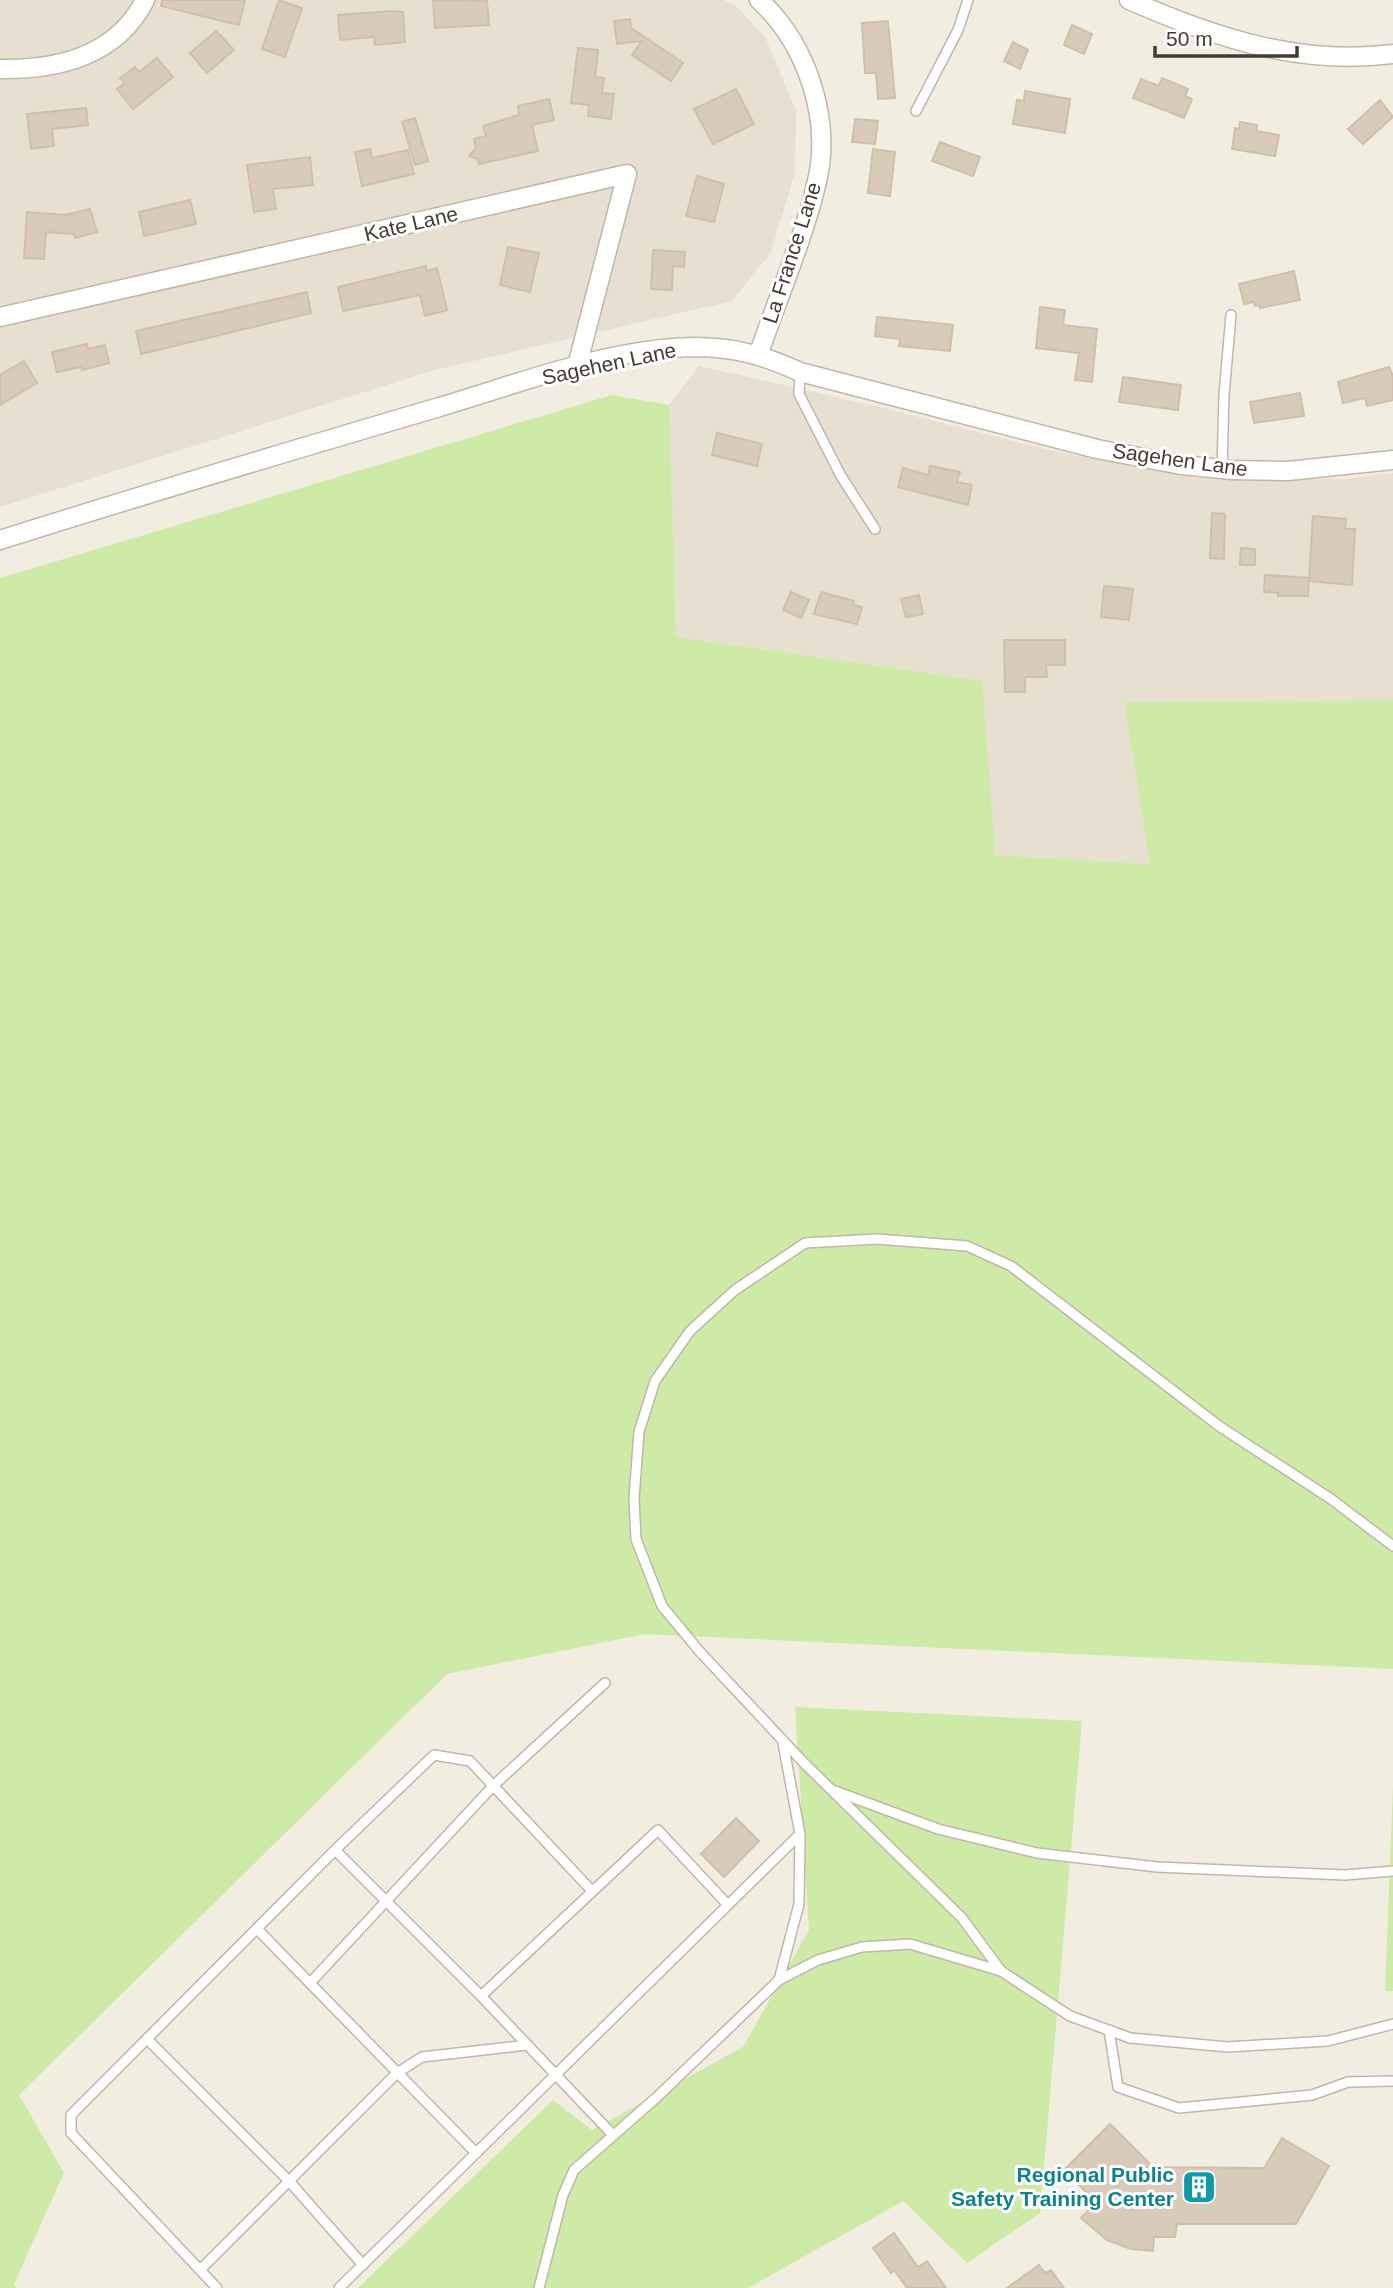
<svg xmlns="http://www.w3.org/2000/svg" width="1393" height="2288" font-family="Arial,sans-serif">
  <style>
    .residential { fill: #e7dfcf }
    .green { fill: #cdeba6 }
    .building { fill: #d8cbb9; stroke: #d0c0a9; stroke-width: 2 }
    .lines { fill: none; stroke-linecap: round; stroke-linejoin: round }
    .service-casing { stroke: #c1b7a6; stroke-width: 12 }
    .minor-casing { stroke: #c1b7a6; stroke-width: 21 }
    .service { stroke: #fff; stroke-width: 9 }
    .minor { stroke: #fff; stroke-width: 18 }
    .labels { text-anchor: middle; stroke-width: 6; stroke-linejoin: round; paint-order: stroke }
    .street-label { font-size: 21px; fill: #443c32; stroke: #fff }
    .culture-label { font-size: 21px; font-weight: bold; fill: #0d838f; stroke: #fff; text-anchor: end }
  </style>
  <rect width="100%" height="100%" fill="#f2ede1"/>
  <g class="residential">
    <path d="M0,0h724l13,7 28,30 31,73 -1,63 -25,81 -38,47 -298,69 -434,137z"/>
    <path d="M699,366l176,40 173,44 148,28 149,1 48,-6v227l-267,2 24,162 -155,-9 -14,-174 -305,-44 -7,-232z"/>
  </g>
  <g class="green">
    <path d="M612,395l57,10 7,232 306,44 13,174 155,9 -25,-162 268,-2v969l-748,-35 -198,40 -428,421 45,78 -50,111 3,4h-17v-1710z"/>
    <path d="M795,1707l287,14 -42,492 -73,50 -64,-62 -155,87h-390l195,-188 39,30 151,-83 66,-117z"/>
    <path d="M1393,1784v207h-8z"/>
  </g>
  <g class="building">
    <path d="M162,0h83l-6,25 -78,-19z"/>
    <path d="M279,0l23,8 -17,49 -23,-8z"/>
    <path d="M433,0l54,1 2,24 -54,3z"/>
    <path d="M392,11l11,1 2,30 -30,3 -1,-8 -34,3 -2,-25z"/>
    <path d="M630,19l1,9 52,35 -12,18 -39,-26 10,-14 -25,3 -3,-23z"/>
    <path d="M888,21l7,77 -17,1 -2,-26h-11l-3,-50z"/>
    <path d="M1072,25l20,9 -8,20 -20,-9z"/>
    <path d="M216,31l18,19 -27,23 -17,-20z"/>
    <path d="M1013,42l15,8 -8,19 -16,-8z"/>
    <path d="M578,48l20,2 -3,27 9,1 -2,15 12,1 -3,25 -23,-3 1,-11 -18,-2z"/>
    <path d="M157,58l16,19 -40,32 -16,-20 8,-6 -5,-5 15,-11 4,5z"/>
    <path d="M1162,78l26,11 -3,7 7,3 -8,19 -51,-20 8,-19 18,7z"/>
    <path d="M736,89l18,35 -41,20 -19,-35z"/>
    <path d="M1025,91l45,8 -5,34 -52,-9 4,-24 7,1z"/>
    <path d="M549,99l5,21 -22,5 6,26 -59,13 -1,-5 -9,-3 7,-8 -2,-9 12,-3 -3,-10 36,-11 -1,-9z"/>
    <path d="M1380,100l13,17 -30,27 -15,-15z"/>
    <path d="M86,108l2,17 -36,4 2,17 -23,3 -4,-35z"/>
    <path d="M415,118l13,43 -13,4 -13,-43z"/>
    <path d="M855,119l23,2 -3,23 -23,-2z"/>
    <path d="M1240,122l17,3 -1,6 23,4 -4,21 -43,-7 3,-21 4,1z"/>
    <path d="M940,142l40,15 -7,19 -41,-15z"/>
    <path d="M370,149l2,9 36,-8 6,24 -52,12 -7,-34z"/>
    <path d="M873,149l22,3 -5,44 -22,-3z"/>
    <path d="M310,157l3,28 -40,4 3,20 -22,3 -7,-47z"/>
    <path d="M697,176l27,8 -10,38 -28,-6z"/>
    <path d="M190,200l6,24 -52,12 -5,-24z"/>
    <path d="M90,209l7,23 -22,6 -1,-4 -28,-2 -2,27 -20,-1 3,-46 38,3z"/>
    <path d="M508,247l31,6 -9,39 -30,-7z"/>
    <path d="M653,250l32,2 -1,15 -11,-1 -1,24 -21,-1z"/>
    <path d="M426,266l1,5 10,-3 10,42 -22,6 -5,-21 -77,16 -5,-24z"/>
    <path d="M1294,271l6,29 -40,8v-3l-5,1 -1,-4 -10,2 -5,-20z"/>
    <path d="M307,292l4,21 -170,41 -5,-23z"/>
    <path d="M1040,307l25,3 -2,15 34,4 -5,53 -17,-2 4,-27 -43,-5z"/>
    <path d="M877,317l76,8 -3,26 -51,-5 1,-7 -25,-3z"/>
    <path d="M87,344l1,5 17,-4 4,18 -27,7 -1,-3 -24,5 -5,-20z"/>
    <path d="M24,361l13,22 -37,22v-30z"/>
    <path d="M1389,367l4,9v24l-26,6 -2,-8 -22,5 -5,-21z"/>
    <path d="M1123,377l58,8 -3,25 -59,-8z"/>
    <path d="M1300,393l4,23 -50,7 -4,-21z"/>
    <path d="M717,433l45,11 -5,22 -45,-11z"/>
    <path d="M930,466l30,6 -3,10 15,3 -4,20 -70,-18 5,-19 25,7z"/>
    <path d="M1212,513l13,1 -1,45 -14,-1z"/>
    <path d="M1313,516l33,3 -1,10h10l-3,56 -43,-4z"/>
    <path d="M1241,548l14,1v16h-15z"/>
    <path d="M1265,575l44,3 -1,18h-30v-3l-14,-1z"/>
    <path d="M1104,586l29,3 -4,31 -28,-3z"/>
    <path d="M791,592l18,8 -8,18 -18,-8z"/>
    <path d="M821,592l33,9 -1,4 9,2 -5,17 -43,-10z"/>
    <path d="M919,595l4,19 -17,3 -5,-18z"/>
    <path d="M1004,640h61v25h-19l1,12h-22v15h-20z"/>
    <path d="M736,1818l23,23 -35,36 -23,-23z"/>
    <path d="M1110,2124l43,43 111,1 18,-30 47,28 -33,58h-119l-2,13h-21l-1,14 -22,-2 -24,-9 -26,-22 15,-16 -32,-32z"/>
    <path d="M894,2233l24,34 9,-6 19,27h-39l-13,-18 -3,3 -18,-25z"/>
    <path d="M1039,2265l6,8 6,-3 13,18h-57z"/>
  </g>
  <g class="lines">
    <g class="service-casing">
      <g id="service">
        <path d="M916,111l42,-81 10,-30"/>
        <path d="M800,372l-1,22 42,82 34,53"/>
        <path d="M1222,469l2,-74 7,-80"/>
        <path d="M835,1791l103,38 99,24 120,14 188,8 48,-4"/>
        <path d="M335,1850l146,146 132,139"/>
        <path d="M257,1929l219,224"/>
        <path d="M1001,1971l-39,-53 -158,-155 -103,-110 -39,-47 -26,-67 -2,-41 5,-66 16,-51 35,-50 45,-41 70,-47 72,-4 90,7 44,20 208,160 112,73 62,47"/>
        <path d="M779,1980l20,-76 1,-70 -17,-91"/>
        <path d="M310,1983l183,-197 112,-103"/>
        <path d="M481,1996l177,-166 70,75"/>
        <path d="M1109,2030l9,57 61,21 133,-13 36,-13 45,-1"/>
        <path d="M147,2039l142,142 74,84"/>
        <path d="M200,2270l197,-197 25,-16 105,-12"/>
        <path d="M217,2288l-146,-155v-18l264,-265 99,-95 36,6 122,130"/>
        <path d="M339,2288l461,-454"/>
        <path d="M539,2288l24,-93 11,-25 83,-73 122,-117 39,-20 44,-13 48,-3 91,27 69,45 60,22 98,9 100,-6 65,-17"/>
      </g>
    </g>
    <g class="minor-casing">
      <g id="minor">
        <path d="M759,0c47,43 73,118 58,181 -13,57 -39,116 -58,172"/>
        <path d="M1129,0c84,37 170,66 264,54"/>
        <path d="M0,69c57,1 117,-13 145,-69"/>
        <path d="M0,317l627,-143 -50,192"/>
        <path d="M0,540c145,-46 290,-89 436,-132 82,-24 170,-59 257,-61 41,0 70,8 107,25l297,77 84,16 51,5 56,1 105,-11"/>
      </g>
    </g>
    <use href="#service" class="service"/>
    <use href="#minor" class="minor"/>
  </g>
  <defs>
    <g id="building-square" transform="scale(1.75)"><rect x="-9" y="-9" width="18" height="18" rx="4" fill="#0f9aa8" stroke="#fff"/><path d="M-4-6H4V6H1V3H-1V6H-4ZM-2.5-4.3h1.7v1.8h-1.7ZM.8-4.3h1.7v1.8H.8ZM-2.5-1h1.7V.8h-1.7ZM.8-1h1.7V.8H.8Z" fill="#fff"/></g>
  </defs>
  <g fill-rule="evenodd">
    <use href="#building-square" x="1199" y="2187"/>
  </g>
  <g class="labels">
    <g class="street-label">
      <text transform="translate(411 224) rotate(-13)" y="7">Kate Lane</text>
      <text transform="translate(792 253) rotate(-72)" y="7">La France Lane</text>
      <text transform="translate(609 364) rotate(-12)" y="7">Sagehen Lane</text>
      <text transform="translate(1180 460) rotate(8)" y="7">Sagehen Lane</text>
    </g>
    <g class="culture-label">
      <text x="1174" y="2182">Regional Public<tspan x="1174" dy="24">Safety Training Center</tspan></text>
    </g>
  </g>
  <path d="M1155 46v10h142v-10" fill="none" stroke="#443c32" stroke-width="3.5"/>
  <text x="1166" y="46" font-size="21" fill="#443c32" stroke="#ffffff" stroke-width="5" paint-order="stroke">50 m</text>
</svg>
